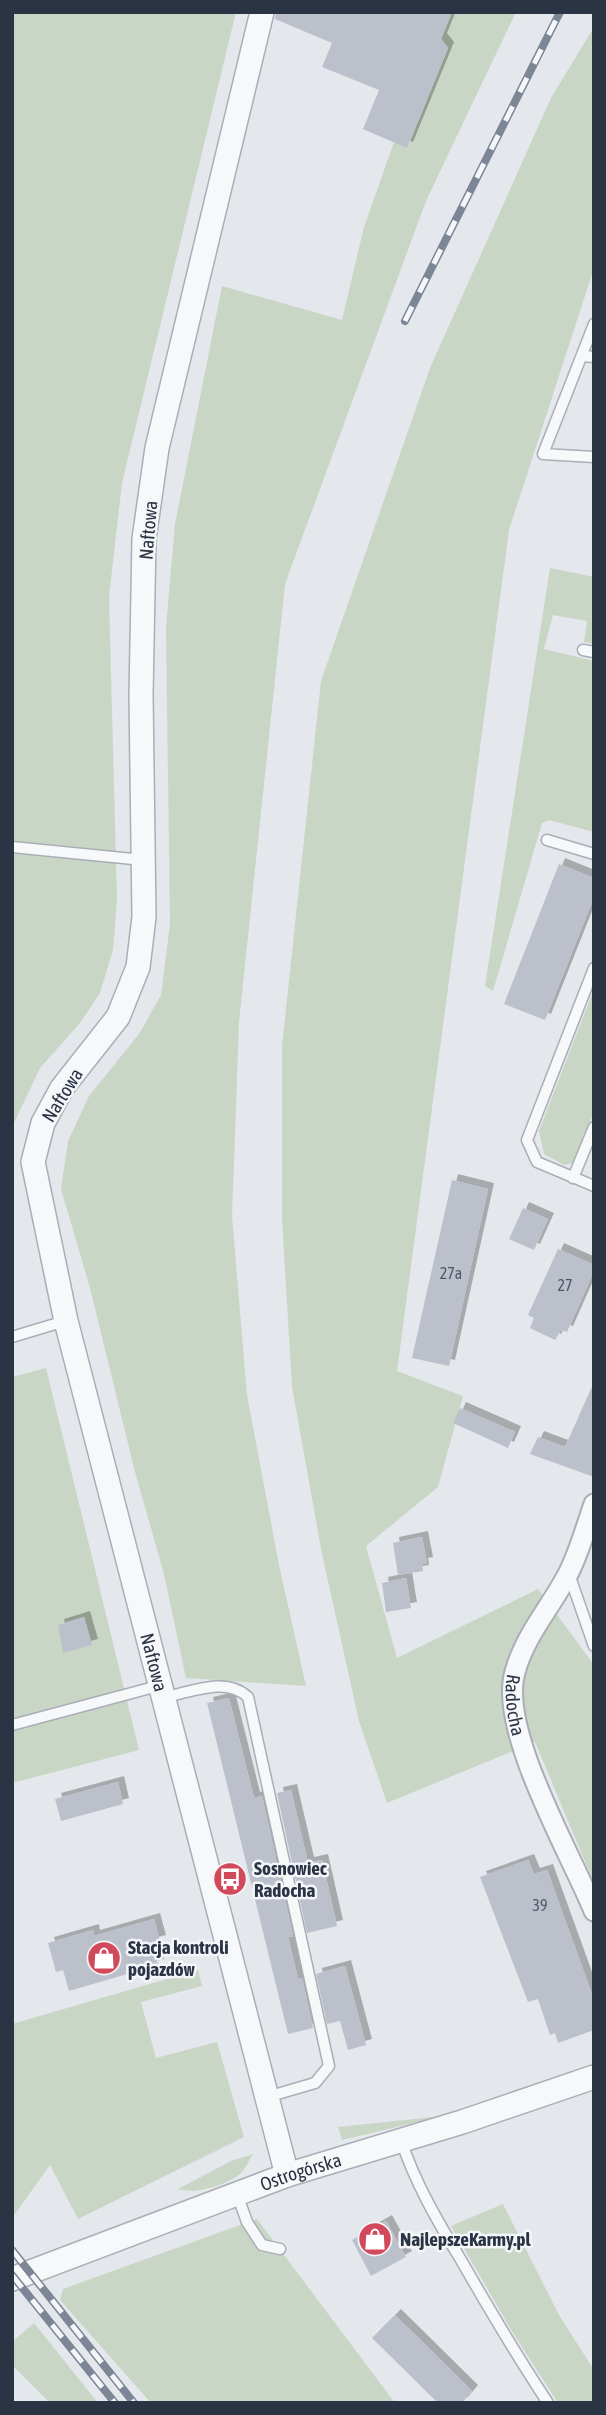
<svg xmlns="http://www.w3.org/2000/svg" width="606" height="2415" font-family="'Asap Condensed',sans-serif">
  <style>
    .green { fill: #c9d6c5 }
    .building { fill: #bbc0ca; filter: url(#shadow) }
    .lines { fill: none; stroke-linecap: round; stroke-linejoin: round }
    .service-casing { stroke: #a9aeb7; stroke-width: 13 }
    .minor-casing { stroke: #a9aeb7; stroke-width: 23 }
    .tertiary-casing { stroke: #a9aeb7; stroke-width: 26 }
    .service { stroke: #f7f8fa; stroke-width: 10 }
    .minor { stroke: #f7f8fa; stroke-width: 19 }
    .tertiary { stroke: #f7f8fa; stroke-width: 23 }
    .rail-casing { stroke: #7d8696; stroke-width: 8 }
    .rail { stroke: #f4f6f9; stroke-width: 5; stroke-dasharray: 16; stroke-linecap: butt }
    .labels { text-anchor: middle; stroke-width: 5; stroke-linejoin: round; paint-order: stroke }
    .number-label { font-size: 16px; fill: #4f5766 }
    .street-label { font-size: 19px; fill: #2b3445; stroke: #f4f6f9 }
    .poi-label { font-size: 19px; font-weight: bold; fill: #2b3445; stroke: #f4f6f9; text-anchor: start }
  </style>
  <defs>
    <filter id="shadow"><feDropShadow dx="6" dy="-6" stdDeviation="0" flood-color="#0004"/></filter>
  </defs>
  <rect width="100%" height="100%" fill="#e4e7ec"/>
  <g class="green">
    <path d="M12,12h224l-114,471 -13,114 8,303 -4,50 -13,43 -20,30 -40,45 -28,59z"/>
    <path d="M452,12h64l-90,189 -141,383 -46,438 -7,194 15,179 32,170 27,121 -120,-8 -22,-104 -29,-102 -45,-184 -29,-99 7,-48 21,-45 50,-62 22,-39 9,-71 -4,-297 9,-103 47,-238 120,34 22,-93 30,-85 14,5 40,-99 -7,-9z"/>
    <path d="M594,27v241l-85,262 -112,841 66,25 -25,91 -72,59 31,112 141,-69 56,76v218l-59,-141 -148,61 -28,-82 -37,-167 -30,-167 -10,-168v-173l39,-365 109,-313 121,-270z"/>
    <path d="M550,568l44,9v67l-10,-2 3,-21 -34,-6 -9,34 50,12v171l-45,-12 -7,3 -49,168 -8,-5z"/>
    <path d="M594,989v123l-21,51 -9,2 -20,-11 -5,-23z"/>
    <path d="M46,1368l93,382 -127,33v-406z"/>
    <path d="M198,1970l4,16 -61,16 15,56 61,-16 27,95 -166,82 -28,-54 -38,53v-194z"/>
    <path d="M443,2116l-101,24 -4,-13z"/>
    <path d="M253,2154c-4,6 -7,14 -12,19 -13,12 -47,22 -63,16l53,-28z"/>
    <path d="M503,2204l56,111 35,55v33h-36l-45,-70 -62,-107z"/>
    <path d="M257,2219l138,184h-244l-91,-103 3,-11z"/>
    <path d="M34,2323l64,80h-48l-38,-38v-23z"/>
  </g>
  <g class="building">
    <path d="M276,12h176l-11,27 7,9 -41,100 -44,-19 16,-39 -57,-23 10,-24 -57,-24z"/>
    <path d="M559,864l35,14v19l-49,123 -41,-16z"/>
    <path d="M452,1180l36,9 -39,177 -37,-8z"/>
    <path d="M523,1208l25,11 -14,31 -25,-11z"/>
    <path d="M558,1249l36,16v6l-27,61 -6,-2 -6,10 -25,-12 4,-10 -6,-3z"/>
    <path d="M594,1382v95l-64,-23 8,-17 27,10z"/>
    <path d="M460,1408l55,24 -7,16 -55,-25z"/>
    <path d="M422,1537l5,26 -5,1 1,7 -25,4 -5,-32z"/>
    <path d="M406,1578l5,30 -25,4 -4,-29z"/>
    <path d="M84,1617l8,28 -29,8 -5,-28z"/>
    <path d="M229,1698l25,100 8,-2 31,140 -5,1 10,42 4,-1 11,50 -25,6 -81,-331z"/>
    <path d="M118,1782l5,22 -62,17 -6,-22z"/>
    <path d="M291,1790l17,73 14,-3 15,66 -30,7 -30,-140z"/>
    <path d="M528,1860l6,14 13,-4 47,130v30l-36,13 -3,-10 -5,2 -12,-36 -10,3 -48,-125z"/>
    <path d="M154,1919l6,22 -8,2 6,22 -89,26 -6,-21 -7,2 -8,-29 45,-13 1,6z"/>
    <path d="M345,1966l21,79 -18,5 -8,-29 -13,3 -11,-50z"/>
    <path d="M386,2221l20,36 -35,19 -19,-36z"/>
    <path d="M395,2315l77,76 -10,12h-24l-66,-65z"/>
  </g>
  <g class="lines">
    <g class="service-casing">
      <g id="service">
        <path d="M594,324l-51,130 51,3"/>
        <path d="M583,356l11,1"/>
        <path d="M583,650l11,2"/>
        <path d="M547,840l47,14"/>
        <path d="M12,847l131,13"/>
        <path d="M594,968l-67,172 10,22 57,24"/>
        <path d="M573,1178l21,-51"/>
        <path d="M12,1337l53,-16"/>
        <path d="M569,1574l25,72"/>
        <path d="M165,1697c27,-5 61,-21 83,0l81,369 -14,17 -48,14"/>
        <path d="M12,1725l146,-39"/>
        <path d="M401,2140c14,43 37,82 60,120 28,49 56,96 87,143"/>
        <path d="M237,2194l10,28 15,23 18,4"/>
      </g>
    </g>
    <g class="minor-casing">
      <g id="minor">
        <path id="s1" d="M594,1504c-8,23 -15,49 -26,70 -17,33 -43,61 -53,98 -17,58 56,182 79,239"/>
      </g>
    </g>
    <g class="tertiary-casing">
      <g id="tertiary">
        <path id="s2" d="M262,12l-105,436 -13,91 -3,156 3,222 -6,50 -20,50 -56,71 -19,35 -10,39 33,159 221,854"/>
        <path id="s3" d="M12,2279l275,-104 175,-53 132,-45"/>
      </g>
    </g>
    <use href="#service" class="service"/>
    <use href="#minor" class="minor"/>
    <use href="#tertiary" class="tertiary"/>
    <g class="rail-casing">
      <g id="rail">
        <path d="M405,321l155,-309"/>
        <path d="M12,2250l122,153"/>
        <path d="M12,2275l103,128"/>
      </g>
    </g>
    <use href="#rail" class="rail"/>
  </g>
  <defs>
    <g id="bus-disc" transform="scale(1.75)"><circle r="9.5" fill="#d1495b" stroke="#f4f6f9"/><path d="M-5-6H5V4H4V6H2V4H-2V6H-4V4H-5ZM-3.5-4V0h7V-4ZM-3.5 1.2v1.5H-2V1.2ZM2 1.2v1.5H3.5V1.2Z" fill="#fff"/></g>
    <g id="shop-disc" transform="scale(1.75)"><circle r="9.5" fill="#d1495b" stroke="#f4f6f9"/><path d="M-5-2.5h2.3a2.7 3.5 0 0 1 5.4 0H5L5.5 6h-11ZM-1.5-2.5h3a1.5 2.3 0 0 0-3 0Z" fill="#fff"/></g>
  </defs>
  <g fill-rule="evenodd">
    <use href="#bus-disc" x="230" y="1879"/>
    <use href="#shop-disc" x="104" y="1958"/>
    <use href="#shop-disc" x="375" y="2239"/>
  </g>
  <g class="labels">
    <g class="number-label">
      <text x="451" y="1279">27a</text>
      <text x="565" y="1291">27</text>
      <text x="540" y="1911">39</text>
    </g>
    <g class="street-label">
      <text transform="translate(148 530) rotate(-85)" y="7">Naftowa</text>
      <text transform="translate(62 1095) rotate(-58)" y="7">Naftowa</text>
      <text dy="7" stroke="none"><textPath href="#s2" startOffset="1708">Naftowa</textPath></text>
      <text dy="7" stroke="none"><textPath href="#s1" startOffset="220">Radocha</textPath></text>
      <text dy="7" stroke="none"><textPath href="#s3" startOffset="308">Ostrogórska</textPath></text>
    </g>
    <g class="poi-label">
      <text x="254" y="1875">Sosnowiec<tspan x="254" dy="22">Radocha</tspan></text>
      <text x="128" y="1954">Stacja kontroli<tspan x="128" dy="22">pojazdów</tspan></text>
      <text x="400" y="2246">NajlepszeKarmy.pl</text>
    </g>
  </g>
  <rect width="606" height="2415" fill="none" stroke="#2b3445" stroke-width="28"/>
</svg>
